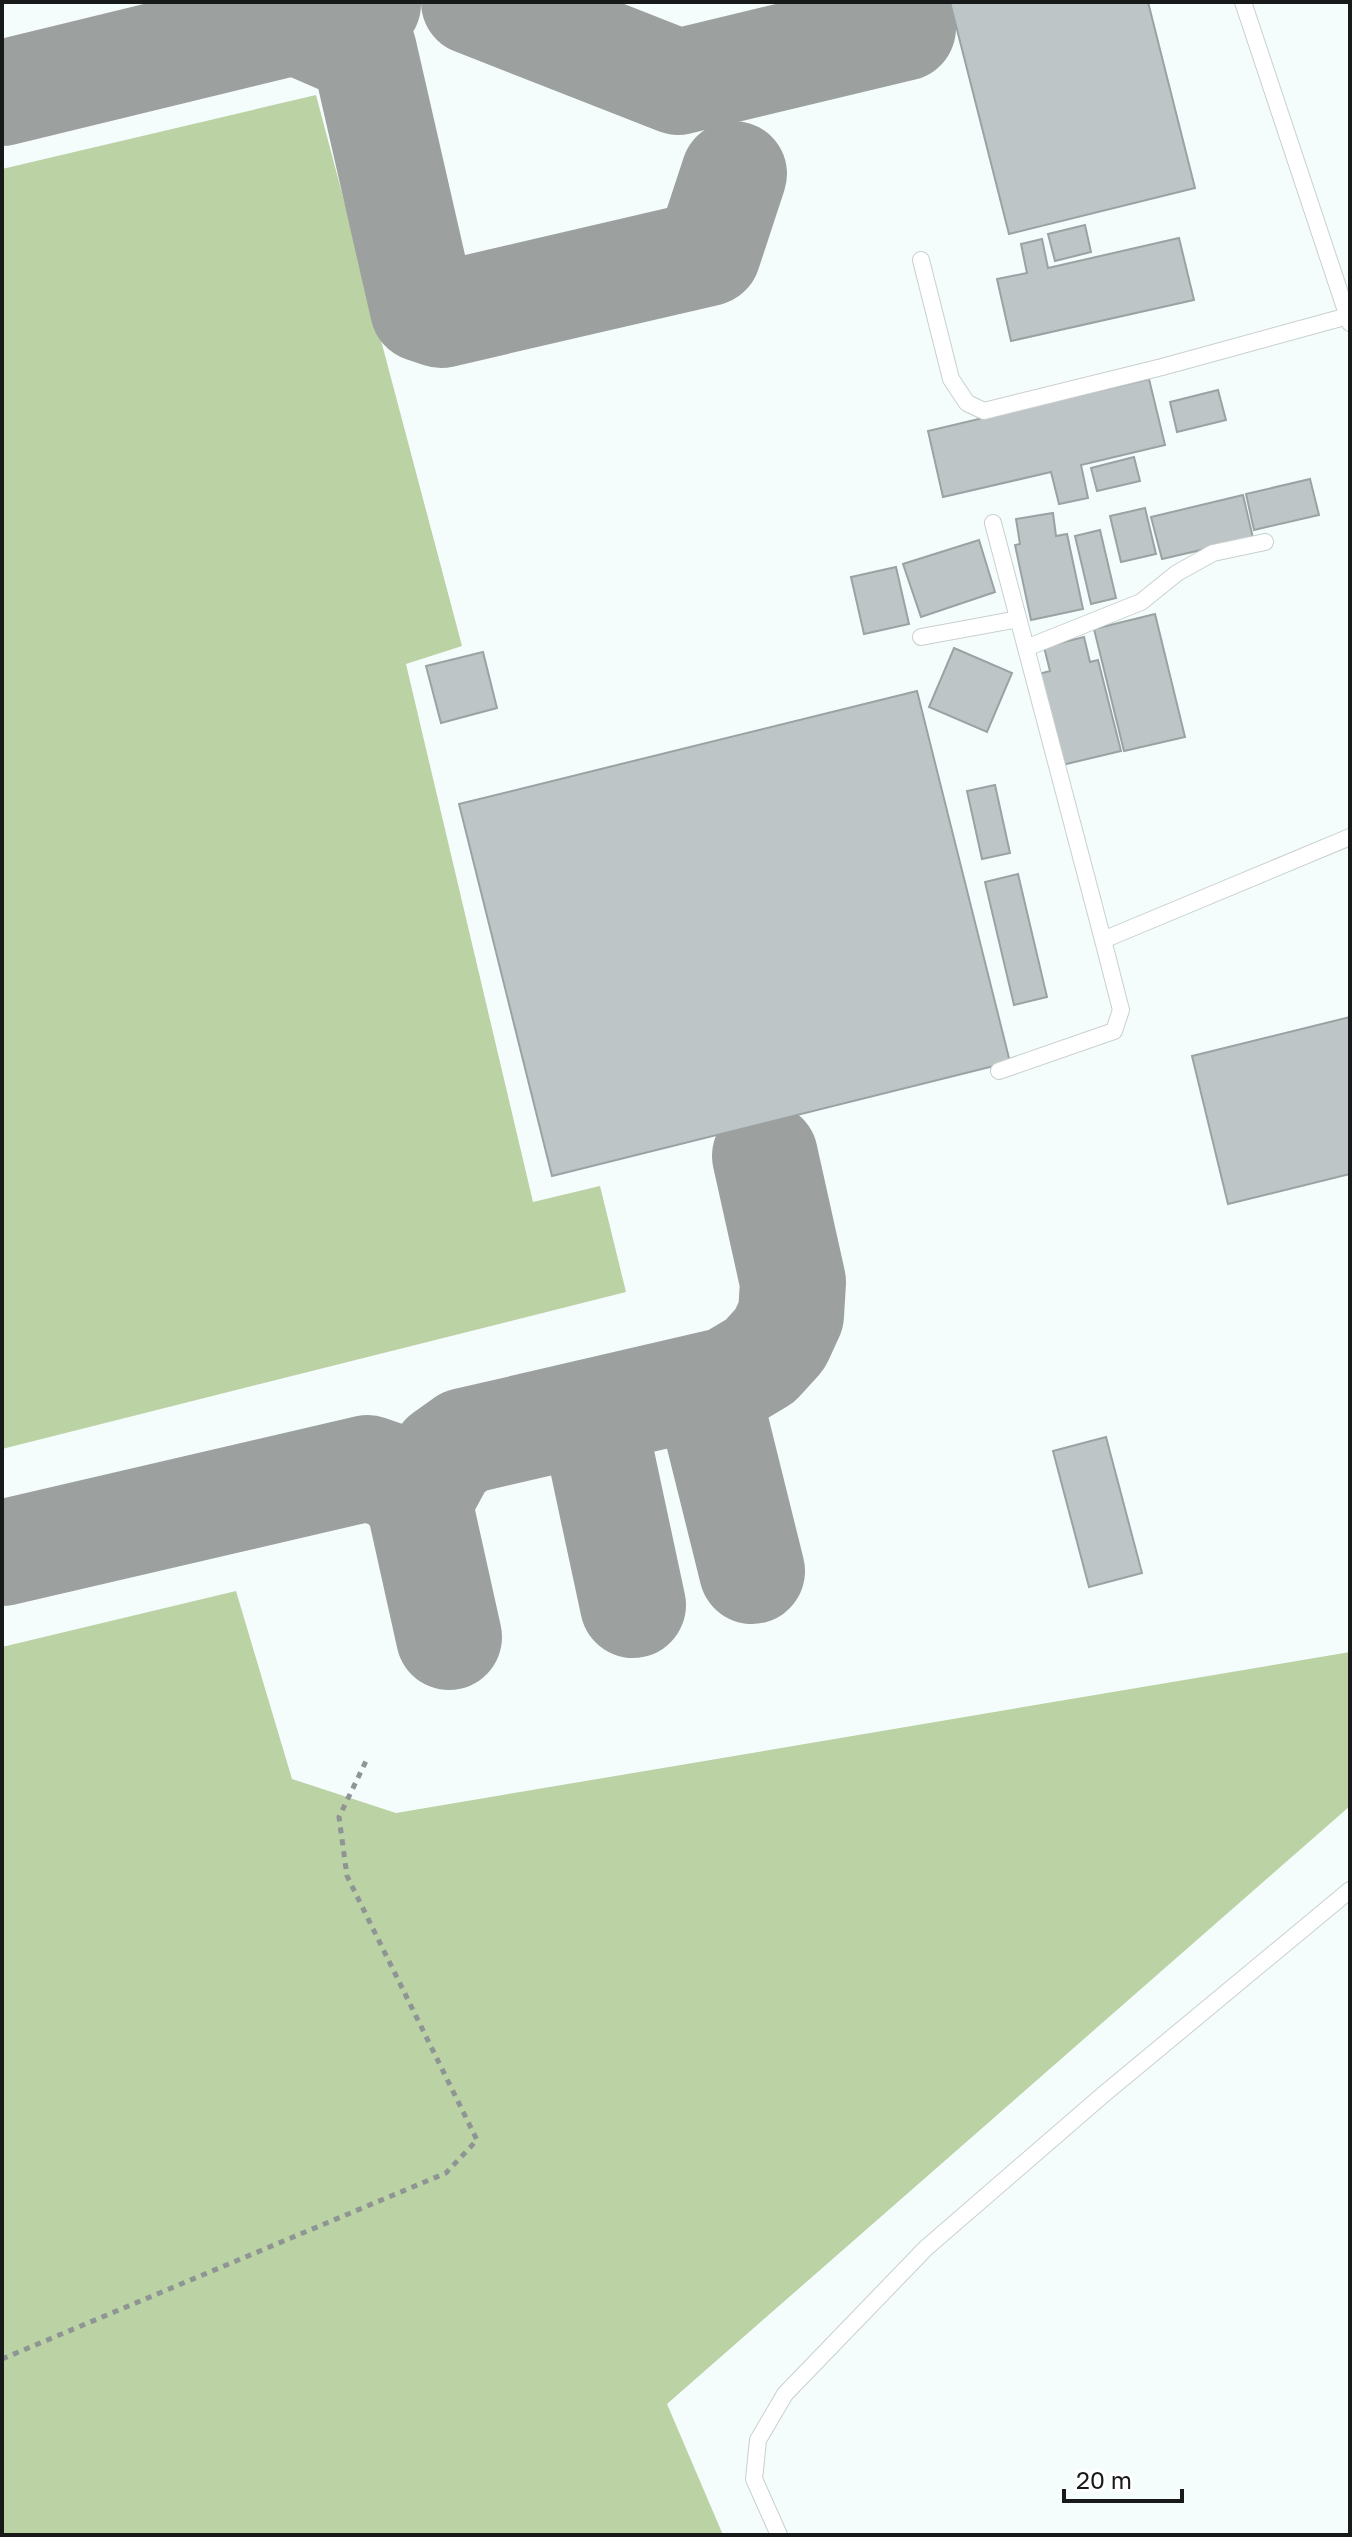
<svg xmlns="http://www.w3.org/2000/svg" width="1352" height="2537" font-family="'Golos Text',sans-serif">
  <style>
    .green { fill: #bad2a4 }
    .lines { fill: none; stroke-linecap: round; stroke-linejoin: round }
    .taxiway { stroke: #9ca1a0; stroke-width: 106 }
    .building { fill: #bec5c6; stroke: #9ba2a3; stroke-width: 2 }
    .lane-casing { stroke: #c8d0ce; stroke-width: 18 }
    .path { stroke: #8f9494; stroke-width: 5; stroke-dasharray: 6 6; stroke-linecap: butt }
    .lane { stroke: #fff; stroke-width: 16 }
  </style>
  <rect width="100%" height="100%" fill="#f5fdfc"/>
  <g class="green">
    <path d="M316,95l146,551 -56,18 127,538 67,-16 26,106 -624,157v-1280z"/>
    <path d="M236,1591l56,188 104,34 954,-161v154l-683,598 56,131h-721v-888z"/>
  </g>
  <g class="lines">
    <g class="taxiway">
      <path d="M311,2l-14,20 67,29 59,258 18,6 267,-62 26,-79"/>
      <path d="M474,2l204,80 225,-54"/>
      <path d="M2,93l366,-89"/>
      <path d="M686,1391l15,10 14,21 37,149"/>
      <path d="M570,1417l16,8 11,12 36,168"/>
      <path d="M419,1502l25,-46 21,-15 263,-61 32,-19 20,-22 11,-24 2,-33 -28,-126"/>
      <path d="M2,1553l366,-85 32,11 19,23 30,135"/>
    </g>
  </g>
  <g class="building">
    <path d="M950,2h198l47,186 -186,46z"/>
    <path d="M1085,225l6,27 -36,9 -7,-27z"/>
    <path d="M1179,238l15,62 -183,41 -14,-62 30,-6 -6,-29 21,-5 6,29z"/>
    <path d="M1149,379l16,66 -84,20 7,33 -29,6 -8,-32 -108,25 -15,-66z"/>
    <path d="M1218,390l8,30 -49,12 -7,-30z"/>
    <path d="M1134,457l6,24 -43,10 -6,-23z"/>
    <path d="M1310,479l9,36 -65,15 -8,-36z"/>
    <path d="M1243,495l10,43 -91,21 -11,-42z"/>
    <path d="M1145,508l11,46 -35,8 -11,-46z"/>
    <path d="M1053,513l3,23 11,-2 16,75 -52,11 -16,-75 5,-1 -4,-25z"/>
    <path d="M1100,530l16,68 -25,6 -16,-68z"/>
    <path d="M979,540l16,52 -74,25 -18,-53z"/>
    <path d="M896,567l13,57 -45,10 -13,-57z"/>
    <path d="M1155,614l30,123 -61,14 -30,-122z"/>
    <path d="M1084,637l6,25 8,-2 23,91 -63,15 -23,-91 15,-4 -6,-24z"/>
    <path d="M954,648l58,25 -25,59 -58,-25z"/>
    <path d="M483,652l14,56 -56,15 -15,-57z"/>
    <path d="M917,691l93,371 -458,114 -93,-372z"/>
    <path d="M995,785l15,68 -28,6 -15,-68z"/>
    <path d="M1018,874l29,123 -33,8 -29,-123z"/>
    <path d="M1350,1017v157l-122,30 -36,-148z"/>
    <path d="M1106,1437l36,136 -53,14 -36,-136z"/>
  </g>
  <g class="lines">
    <g class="lane-casing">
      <g id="lane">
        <path d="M1243,2l107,321"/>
        <path d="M921,260l30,119 16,24 17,8 178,-44 186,-51"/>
        <path d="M993,523l110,417 247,-103"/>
        <path d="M921,637l97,-18"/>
        <path d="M1026,648l115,-46 36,-29 36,-20 52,-11"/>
        <path d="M999,1071l115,-40 7,-21 -18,-70"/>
        <path d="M779,2535l-25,-56 4,-39 27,-46 141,-146 178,-154 246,-204"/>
      </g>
    </g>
    <path class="path" d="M2,2359l444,-186 31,-33 -130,-264 -8,-59 28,-58"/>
    <use href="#lane" class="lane"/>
  </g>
  <rect width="1352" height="2537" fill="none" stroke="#181a1a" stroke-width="8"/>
  <path d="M1064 2489v12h118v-12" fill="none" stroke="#181a1a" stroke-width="4"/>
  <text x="1076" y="2489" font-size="24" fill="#181a1a" stroke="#ffffff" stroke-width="6" paint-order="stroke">20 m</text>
</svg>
